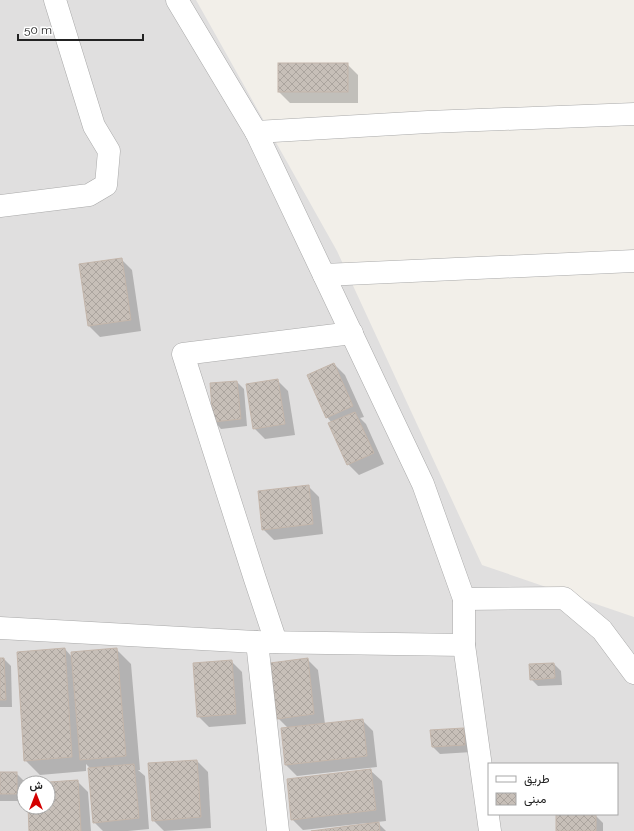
<svg xmlns="http://www.w3.org/2000/svg" width="634" height="831" font-family="Raleway,Vazirmatn,sans-serif">
  <style>
    .residential { fill: #e0dfdf; fill-rule: evenodd }
    .shadow { fill: #0003 }
    .building { fill: url(#building-cross-hatch); stroke: #c4b6ab }
    .lines { fill: none; stroke-linecap: round; stroke-linejoin: round }
    .minor-casing { stroke: #a9a9a9; stroke-width: 23 }
    .minor { stroke: #fff; stroke-width: 22 }
  </style>
  <defs>
    <pattern id="building-cross-hatch" width="8" height="8" patternUnits="userSpaceOnUse"><rect width="8" height="8" fill="#c7bfb8"/><path d="M0 0l8 8M0 8l8-8" fill="none" stroke="#aba49e"/></pattern>
  </defs>
  <rect width="100%" height="100%" fill="#f2efe9"/>
  <path class="residential" d="M0,0h196l141,251 145,314 152,52v214h-634zM489,764h128v50h-128zM24,783h24v24h-24z"/>
  <g class="shadow">
    <path d="M279,64h68l11,11v28h-68l-11,-11z"/>
    <path d="M121,259l11,11 9,61 -41,6 -11,-11 -9,-61z"/>
    <path d="M334,364l11,11 19,42 -4,1 6,6 18,40 -25,11 -11,-11 -16,-41 -5,-6z"/>
    <path d="M277,380l11,11 7,44 -30,4 -11,-11z"/>
    <path d="M237,382l7,7 3,37 -26,3 -7,-8z"/>
    <path d="M308,486l11,11 4,37 -49,6 -11,-11z"/>
    <path d="M65,649l7,8 44,-8 15,15 9,106h-2l7,6 4,53 -21,2h-25l-9,-9 -3,-53 -5,-5v7l-46,4 -15,-15z"/>
    <path d="M0,659h4l7,7 1,41h-12z"/>
    <path d="M307,659l11,11 7,54 37,-4 11,11 4,36 -80,9 -11,-11 2,-37 -10,-10z"/>
    <path d="M231,661l11,11 4,52 -37,3 -11,-11z"/>
    <path d="M554,664l7,7 1,14 -24,1 -7,-7z"/>
    <path d="M464,729l7,7 1,16 -32,2 -7,-7 -1,-16z"/>
    <path d="M197,761l11,11 3,56 -47,3 -11,-11z"/>
    <path d="M371,771l11,10 4,40 -9,1 9,9h-67l48,-6v-2l-64,7 -11,-11z"/>
    <path d="M0,773h16l8,8v20h-24z"/>
    <path d="M77,781l11,11 3,39h-61l-1,-24h19v-24z"/>
    <path d="M596,816l7,7v8h-46z"/>
  </g>
  <g class="building">
    <rect x="278" y="63" width="70" height="29"/>
    <path d="M122,258l9,62 -43,6 -9,-62z"/>
    <path d="M334,363l19,43 -27,12 -19,-43z"/>
    <path d="M278,379l7,45 -32,5 -7,-45z"/>
    <path d="M237,381l4,38 -28,3 -3,-39z"/>
    <path d="M355,412l19,41 -27,12 -19,-42z"/>
    <path d="M309,485l4,39 -51,6 -4,-39z"/>
    <path d="M65,648l7,109 -48,4 -7,-109z"/>
    <path d="M117,648l9,108 -46,4 -9,-108z"/>
    <path d="M0,658h4l2,42h-6z"/>
    <path d="M308,658l6,56 -37,5 -7,-56z"/>
    <path d="M232,660l4,54 -39,3 -4,-54z"/>
    <path d="M554,663l1,15 -25,2 -1,-16z"/>
    <path d="M363,719l4,37 -82,9 -4,-37z"/>
    <path d="M464,728l1,17 -33,2 -2,-17z"/>
    <path d="M197,760l4,57 -49,4 -4,-58z"/>
    <path d="M134,764l5,54 -46,5 -5,-55z"/>
    <path d="M371,769l5,41 -85,10 -4,-41z"/>
    <rect x="0" y="772" width="17" height="22"/>
    <path d="M78,780l3,51h-52l-1,-24h20v-24h-13z"/>
    <path d="M556,814l40,1v16h-40z"/>
    <path d="M379,822l1,9h-69z"/>
  </g>
  <g class="lines">
    <g class="minor-casing">
      <g id="minor">
        <path d="M177,0l79,132 167,352 41,115v46l26,186"/>
        <path d="M256,132l172,-10 206,-8"/>
        <path d="M0,206l89,-11 17,-10 3,-34 -15,-25 -39,-126"/>
        <path d="M324,275l310,-14"/>
        <path d="M464,599l100,-1 38,32 32,43"/>
        <path d="M0,628l257,14 207,3"/>
        <path d="M257,642l21,189"/>
        <path d="M276,642l-21,-63 -72,-225 169,-21"/>
      </g>
    </g>
    <use href="#minor" class="minor"/>
  </g>
  <rect x="488" y="763" width="130" height="52" fill="#ffffff" stroke="#a7a7a7"/>
  <rect x="496" y="776" width="20" height="6" fill="#ffffff" stroke="#a7a7a7"/>
  <text x="524" y="783" font-size="12" fill="#222222">طريق</text>
  <rect x="496" y="793" width="20" height="12" fill="url(#building-cross-hatch)" stroke="#a7a7a7"/>
  <text x="524" y="803" font-size="12" fill="#222222">مبنى</text>
  <g transform="translate(36 795)"><circle r="19" fill="#ffffff" stroke="#a7a7a7"/>
  <path d="M0-3L7 15L0 10L-7 15Z" fill="#d40000"/>
  <text y="-6" font-size="11" font-weight="bold" text-anchor="middle" fill="#222222">ش</text>
  </g>
  <path d="M18 34v6h125v-6" fill="none" stroke="#222222" stroke-width="2"/>
  <text x="24" y="34" font-size="12" fill="#222222" stroke="#ffffff" stroke-width="3" paint-order="stroke">50 m</text>
</svg>
